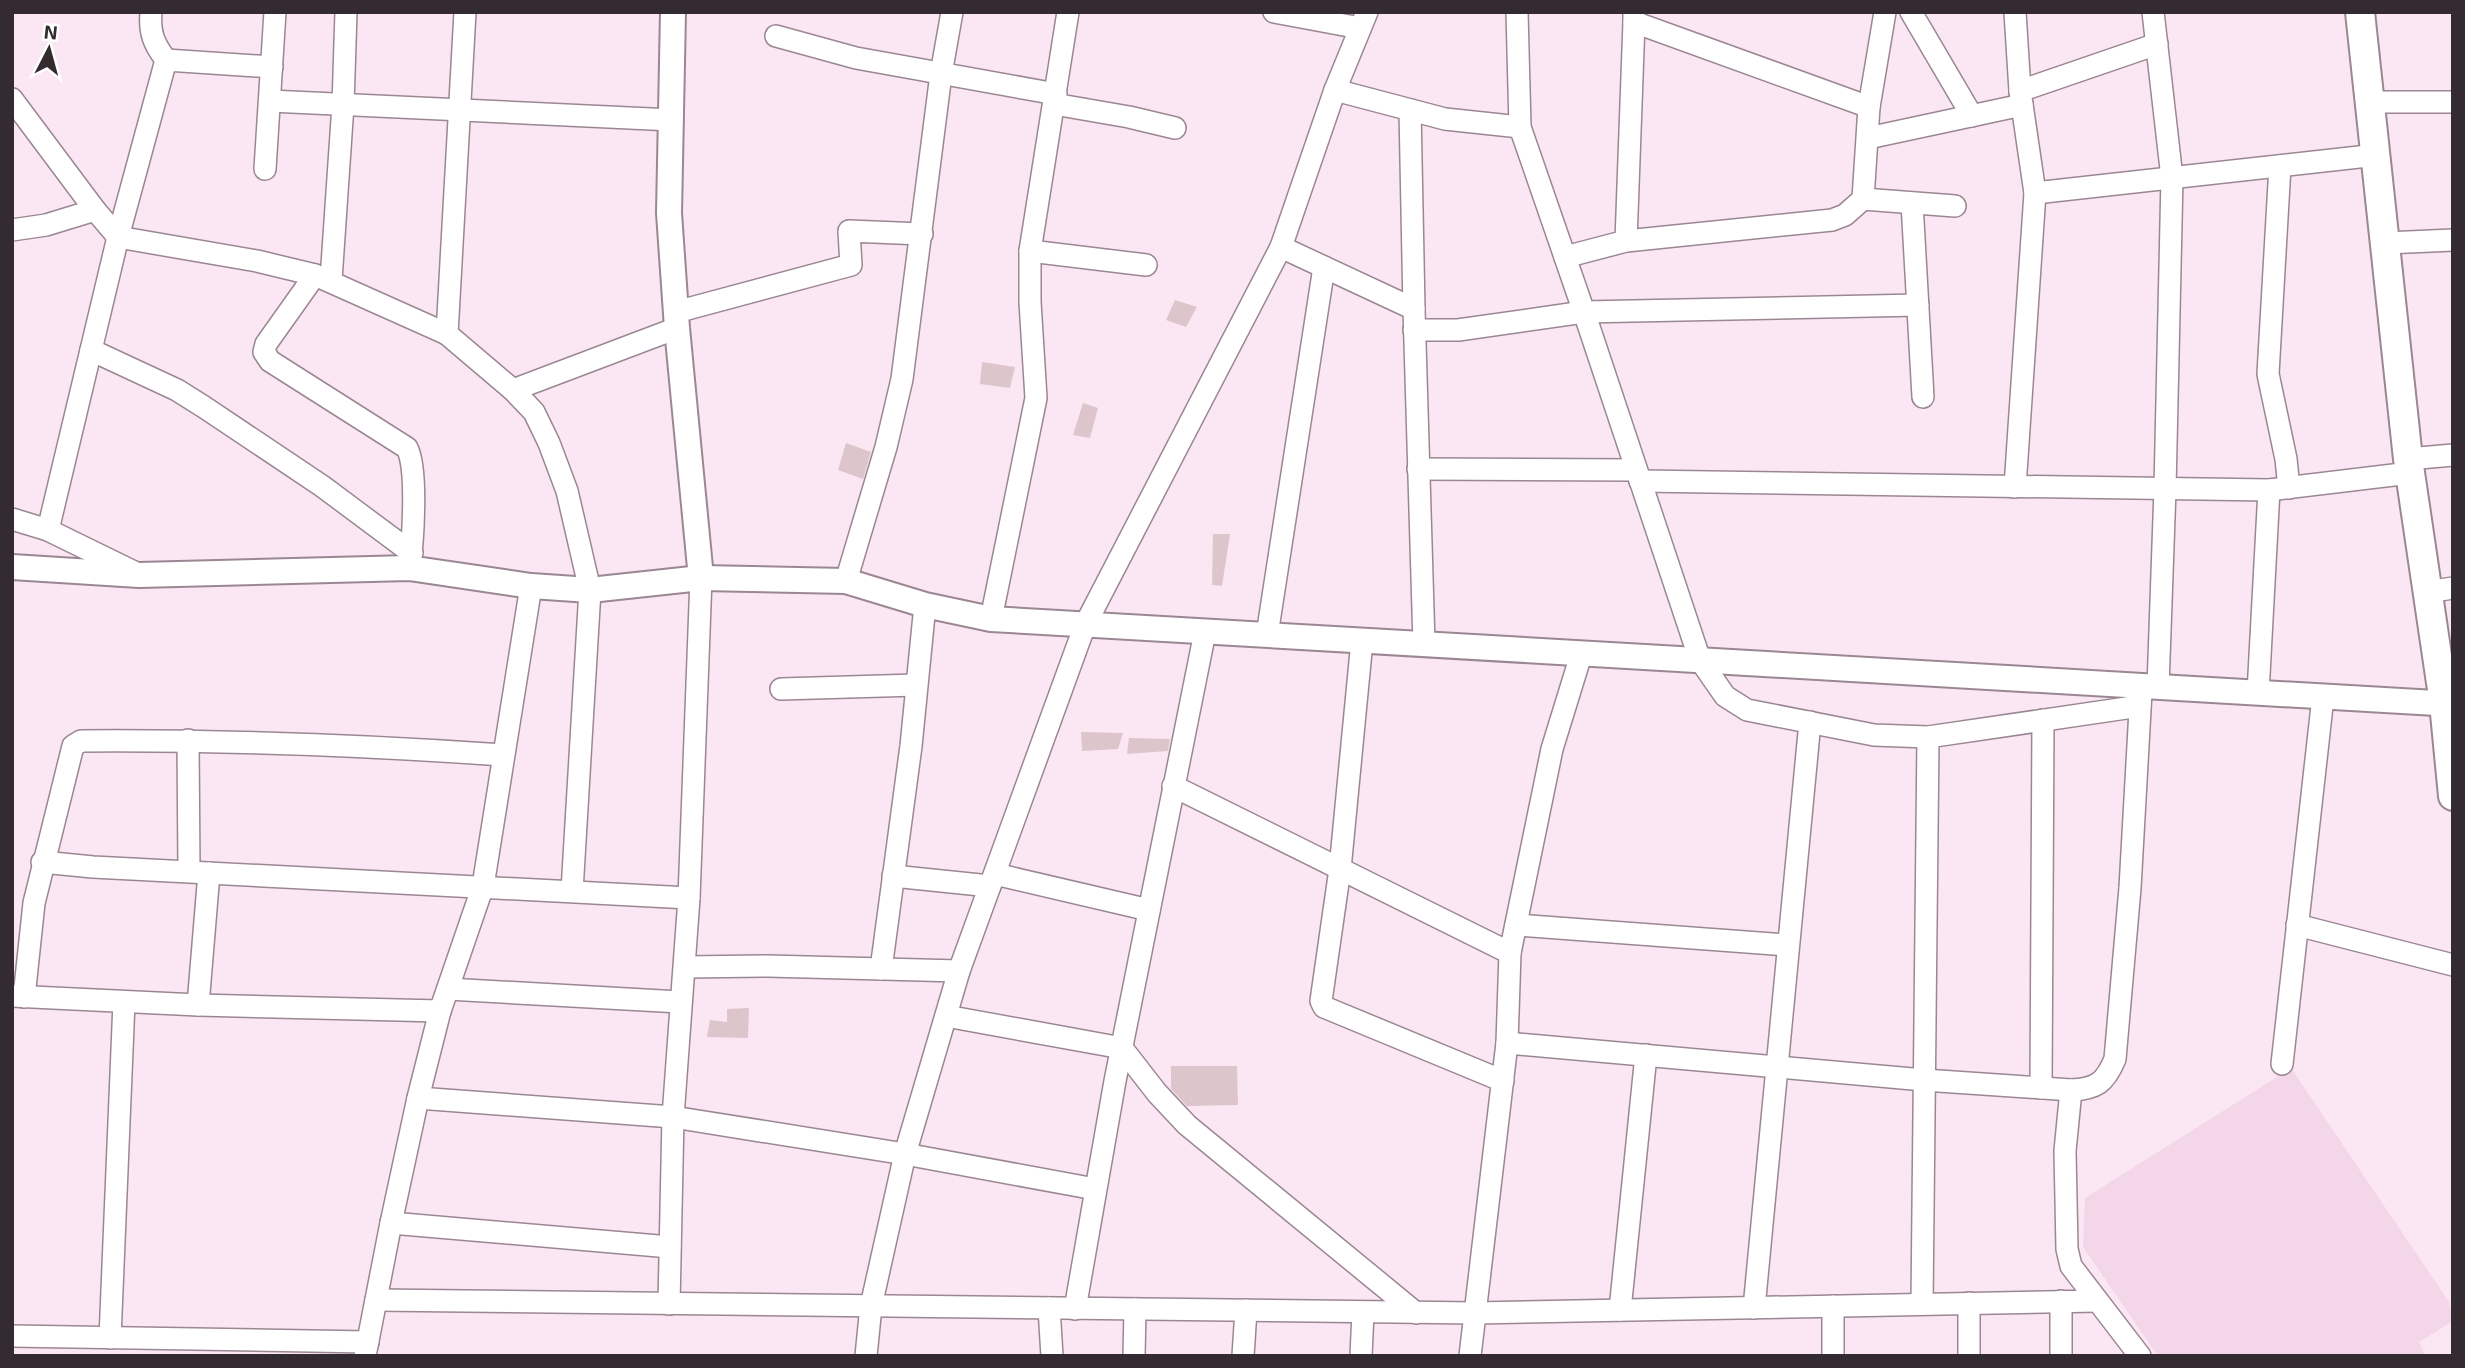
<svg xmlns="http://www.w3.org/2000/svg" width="2465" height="1368" font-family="'Exo 2',sans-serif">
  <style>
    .built { fill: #f3d7e9 }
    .building { fill: #ddc5cc }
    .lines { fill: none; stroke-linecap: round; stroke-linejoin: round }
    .minor-casing { stroke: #9a8793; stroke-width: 24 }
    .tertiary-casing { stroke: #9a8793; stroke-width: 28 }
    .secondary-casing { stroke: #9a8793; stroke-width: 32 }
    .minor { stroke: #fff; stroke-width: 21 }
    .tertiary { stroke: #fff; stroke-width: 24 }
    .secondary { stroke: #fff; stroke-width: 28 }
  </style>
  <rect width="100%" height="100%" fill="#fbe6f3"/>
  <path class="built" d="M2291,1068l158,234 4,19 -34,21 6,14h-267l-75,-109 2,-49z"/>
  <g class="building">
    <path d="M1175,300l22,7 -11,20 -20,-7z"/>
    <path d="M982,362l33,5 -5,21 -30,-4z"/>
    <path d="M1083,403l15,5 -8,30 -17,-3z"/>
    <path d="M846,443l25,9 -8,27 -25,-9z"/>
    <path d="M1213,534h17l-8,52 -10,-1z"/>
    <path d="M1081,732l42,1 -5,16 -36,2z"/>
    <path d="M1129,738l41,1 -2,12 -41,3z"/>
    <path d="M749,1008l-1,30 -41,-1 3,-17 17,2v-13z"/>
    <path d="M1171,1066h66l1,39 -51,1 -16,-17z"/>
  </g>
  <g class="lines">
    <g class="minor-casing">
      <g id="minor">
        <path d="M151,12c-2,21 3,32 15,48"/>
        <path d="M465,12l-18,322 66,56 21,22 15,31 18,48 23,99 -18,301"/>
        <path d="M1274,12l86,16"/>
        <path d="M1517,12l3,115 64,185 116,348 25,36 22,14 127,25 54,2 212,-31"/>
        <path d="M1911,12l61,104"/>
        <path d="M2153,12l19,166 -7,311 -7,198"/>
        <path d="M776,36l80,22 200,36"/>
        <path d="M1335,90l110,29 75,8"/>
        <path d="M2020,91l137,-47"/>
        <path d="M12,99l83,111 23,27 139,24 58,14 132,59"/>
        <path d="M270,101l402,19"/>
        <path d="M2371,102h82"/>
        <path d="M1054,104l75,13 46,11"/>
        <path d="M1869,107l16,-95"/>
        <path d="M1410,110l4,199"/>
        <path d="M1868,138l154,-33"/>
        <path d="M2280,166l-12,208 18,85 3,29"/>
        <path d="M265,169l10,-157"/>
        <path d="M2035,193l342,-38"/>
        <path d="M1863,199l92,7"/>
        <path d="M1912,203l11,194"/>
        <path d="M12,230l34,-5 49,-15"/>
        <path d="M1626,241l8,-219"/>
        <path d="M2386,243l67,-3"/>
        <path d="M1281,247l133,62 10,335"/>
        <path d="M1030,251l116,14"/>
        <path d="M1565,257l61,-16 206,-21 13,-5 18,-16 6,-92 -235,-85v-10"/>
        <path d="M315,275l-49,69 -2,8 6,9 137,87c11,21 6,96 2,120"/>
        <path d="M331,280l12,-175 3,-93"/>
        <path d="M676,312l175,-47 -2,-34 73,3"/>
        <path d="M1414,330h44l126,-18 334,-7"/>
        <path d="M91,350l86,40 27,17 118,79 90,67"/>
        <path d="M513,390l164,-62"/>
        <path d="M2408,459l45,-4"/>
        <path d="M1418,469l218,1"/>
        <path d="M1640,481l629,9 141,-17"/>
        <path d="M2015,487l20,-294 -15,-102 -5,-79"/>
        <path d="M12,519l36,11"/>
        <path d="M134,572l-86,-42 70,-293 48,-177 106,7"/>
        <path d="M846,581l40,-134 16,-68 39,-305 11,-62"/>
        <path d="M2427,592l26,-4"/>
        <path d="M991,619l45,-221 -6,-96v-51l38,-239"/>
        <path d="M1267,635l57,-368"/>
        <path d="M1362,641l-22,228 -19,132 3,6 179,74"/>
        <path d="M781,689l135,-4"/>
        <path d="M2258,693l11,-203"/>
        <path d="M188,740l1,131"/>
        <path d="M1173,786l337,167"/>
        <path d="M42,862l51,5 596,31"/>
        <path d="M995,874l154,36"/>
        <path d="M893,876l97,10"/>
        <path d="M1516,925l271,20"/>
        <path d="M2297,925l156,40"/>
        <path d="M685,967l83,-1 191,5"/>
        <path d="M881,969l30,-223 14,-141"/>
        <path d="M448,989l232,13"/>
        <path d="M12,996l186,9 242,6"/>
        <path d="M24,997l10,-94 39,-157 8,-5c140,-1 281,4 422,14"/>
        <path d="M198,1005l11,-132"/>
        <path d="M946,1016l176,32 35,45 30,32 229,188"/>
        <path d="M1507,1043l417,37 147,10c25,-1 34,-7 44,-31l15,-171 11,-196"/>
        <path d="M2282,1064l41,-367"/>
        <path d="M2041,1088l2,-368"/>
        <path d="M2071,1090l-6,61 2,98 4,17 69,90"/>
        <path d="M418,1098l255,19 232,37 190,35"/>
        <path d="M391,1223l279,24"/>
        <path d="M376,1300l1100,13 621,-12"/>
        <path d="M2061,1301v55"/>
        <path d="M1969,1303v53"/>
        <path d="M669,1304l4,-187 16,-219 12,-320"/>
        <path d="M1922,1304l6,-567"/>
        <path d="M1833,1306v50"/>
        <path d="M1049,1308l3,48"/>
        <path d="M1754,1308l56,-586"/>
        <path d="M1075,1309l40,-228 90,-449"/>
        <path d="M1620,1310l26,-255"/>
        <path d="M12,1336l356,6"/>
        <path d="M110,1338l14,-336"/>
        <path d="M365,1356l26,-133 27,-125 22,-87 43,-125 48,-300"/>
        <path d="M866,1356l5,-50 34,-152 54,-183 126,-346 196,-378 54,-157 32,-78"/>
        <path d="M1134,1356l1,-47"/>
        <path d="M1243,1356l3,-46"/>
        <path d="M1361,1356l2,-44"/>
        <path d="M1470,1356l37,-313 3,-90 42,-204 29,-94"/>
      </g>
    </g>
    <g class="tertiary-casing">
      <g id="tertiary">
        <path d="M673,12l-4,201 8,115 24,250"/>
        <path d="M12,567l127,8 270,-7 122,18 59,4 111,-12 145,3 79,24 66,14 1462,85"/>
      </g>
    </g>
    <g class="secondary-casing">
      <path id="secondary" d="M2360,12l48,447 36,244 9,93"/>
    </g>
    <use href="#minor" class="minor"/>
    <use href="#tertiary" class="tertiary"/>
    <use href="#secondary" class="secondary"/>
  </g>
  <rect width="2465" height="1368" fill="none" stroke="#332b30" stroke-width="28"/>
  <g transform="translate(49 49) rotate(6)" stroke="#ffffff" stroke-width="5" paint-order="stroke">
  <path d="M0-5L12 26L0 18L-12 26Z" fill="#332b30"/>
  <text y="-10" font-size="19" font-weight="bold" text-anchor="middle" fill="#332b30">N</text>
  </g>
</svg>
